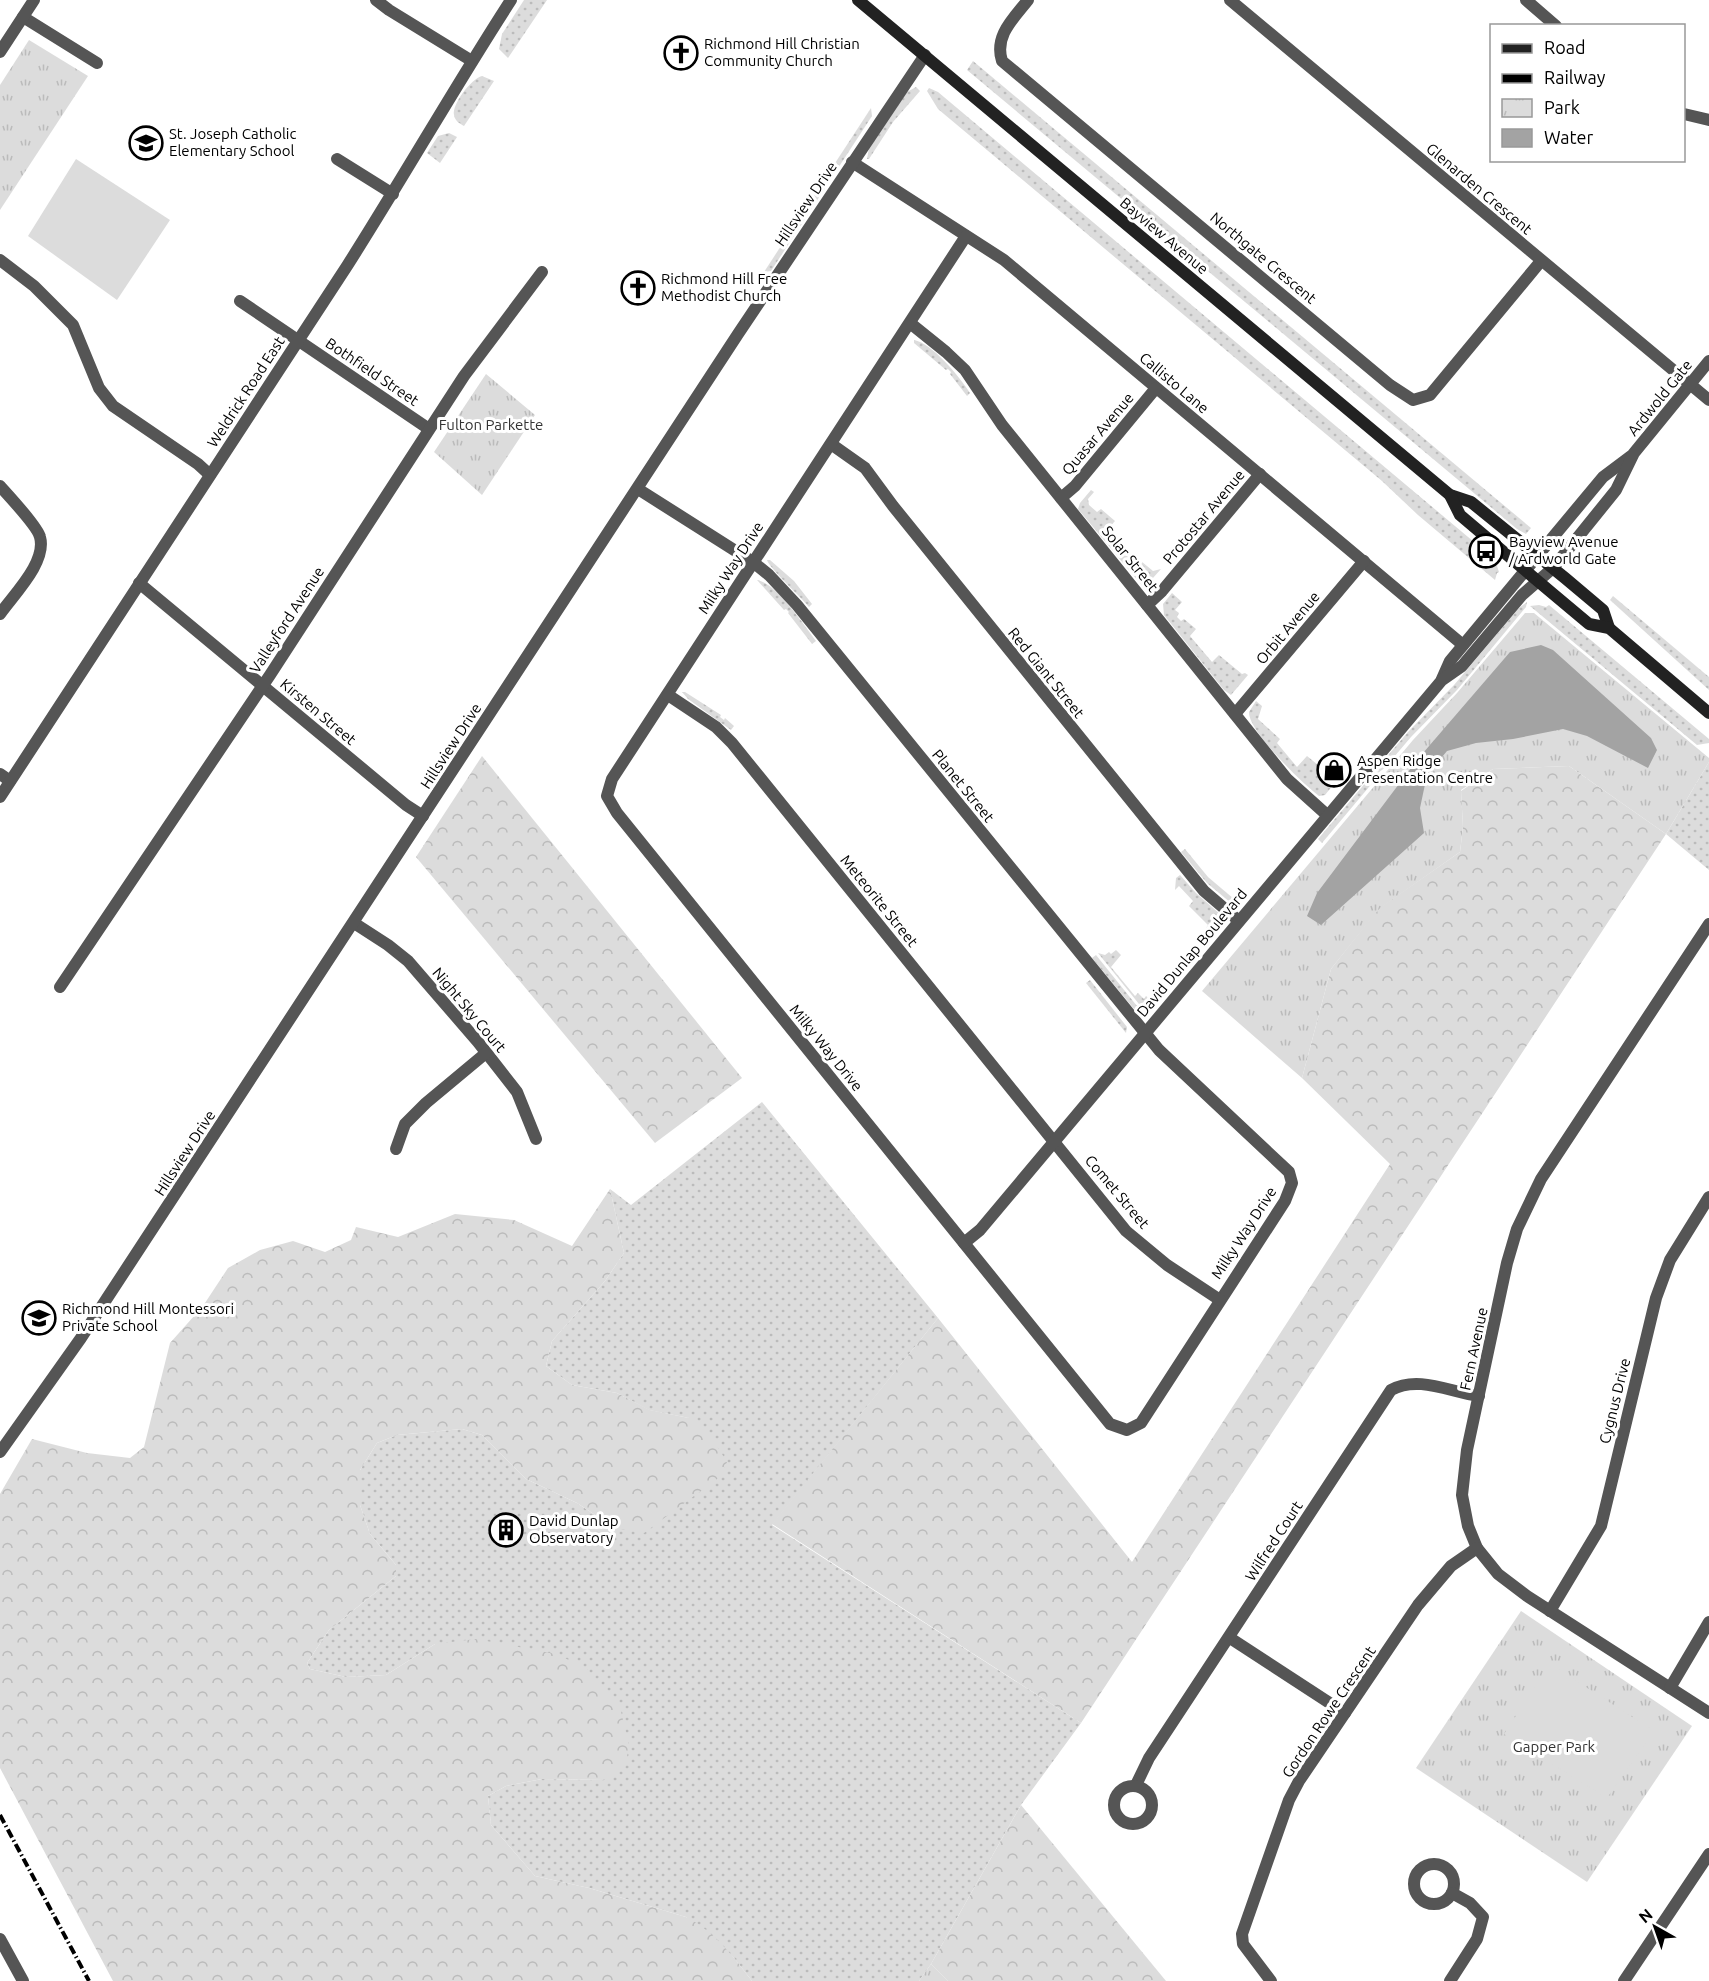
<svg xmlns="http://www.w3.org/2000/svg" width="1709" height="1981" font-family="Ubuntu,sans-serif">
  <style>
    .grass { fill: url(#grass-dots) }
    .forest { fill: url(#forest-crowns) }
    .park { fill: url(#park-tufts) }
    .garden { fill: #dcdcdc }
    .water { fill: #a3a3a3 }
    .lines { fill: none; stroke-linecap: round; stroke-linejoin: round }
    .minor { stroke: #555; stroke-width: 12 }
    .tertiary { stroke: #555; stroke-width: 12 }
    .secondary { stroke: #222; stroke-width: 12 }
    .rail { stroke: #000; stroke-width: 4; stroke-dasharray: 9 3 1.5 3; stroke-linecap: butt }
    .labels { text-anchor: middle; stroke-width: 6; stroke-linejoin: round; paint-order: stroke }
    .poi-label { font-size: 15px; fill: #000; stroke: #fff; text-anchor: start }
    .street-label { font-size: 15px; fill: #000; stroke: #fff }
    .park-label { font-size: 15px; fill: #333; stroke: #fff }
  </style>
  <defs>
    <pattern id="grass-dots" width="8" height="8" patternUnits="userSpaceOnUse" patternTransform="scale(1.5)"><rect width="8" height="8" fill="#dcdcdc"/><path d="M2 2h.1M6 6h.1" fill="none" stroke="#bbb" stroke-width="1.8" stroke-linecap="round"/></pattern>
    <pattern id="forest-crowns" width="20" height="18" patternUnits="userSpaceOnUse" patternTransform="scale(1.5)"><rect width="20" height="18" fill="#dcdcdc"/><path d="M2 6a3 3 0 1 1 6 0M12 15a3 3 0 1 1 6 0" fill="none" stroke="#bbb"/></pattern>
    <pattern id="park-tufts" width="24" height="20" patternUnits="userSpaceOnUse" patternTransform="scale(1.5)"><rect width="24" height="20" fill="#dcdcdc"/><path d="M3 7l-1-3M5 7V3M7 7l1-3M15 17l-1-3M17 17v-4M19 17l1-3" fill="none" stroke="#bbb"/></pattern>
  </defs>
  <rect width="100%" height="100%" fill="#fff"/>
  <g class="grass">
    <path d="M524,0h23l-39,58 -9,-9 3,-15z"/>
    <path d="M973,61l558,467 -5,6 -9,-5 -550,-459z"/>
    <path d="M482,76l12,5 -30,45c-5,-3 -9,-5 -10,-11 -2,-11 17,-36 28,-39z"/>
    <path d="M916,87l4,4 -27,31 -24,37h-2l2,-11 38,-56z"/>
    <path d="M929,88l9,4 536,450 4,6 20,16 -1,2 2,6 -2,1 -2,7 -77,-65 -36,-34 -444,-372 -11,-18z"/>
    <path d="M871,108l1,8 -101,155 -7,1z"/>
    <path d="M449,133l8,4 -17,26 -13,-10 11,-17z"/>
    <path d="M914,340c18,3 46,37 56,53l-3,3 -17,-22 1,-2 -3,-3 -2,1 -32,-27z"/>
    <path d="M1091,490l3,2 -6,7 1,6 8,7 4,-3 14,12 -9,10 20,25 4,-4 23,19 8,-2 -17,19 -66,-79 2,-6z"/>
    <path d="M767,560h3l24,21 18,23 -3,3c-9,-11 -39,-38 -42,-47z"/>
    <path d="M757,580c19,3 47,45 59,61l-4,3 -24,-31 1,-1 -3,-3 -2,1z"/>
    <path d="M1172,593l10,9 -7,8 4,3 -2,4 4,4 3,-2 12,10 -6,7 22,26 7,-7 23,19 3,-1 3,2 -17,20 -7,-5 -60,-75 -1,-11z"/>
    <path d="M1613,596l96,81v13l-99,-90z"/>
    <path d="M1527,602l-1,5 -69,83 -46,47 -23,27 -4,-4 24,-28 46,-47 65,-77z"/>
    <path d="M1539,605l7,2 3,-2 160,134v4l-12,2 -167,-139z"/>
    <path d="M682,692h3l36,23 -1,2 4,3 1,-2 9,8 -3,4 -43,-31z"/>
    <path d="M1256,701l6,5 -4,13 22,20 -3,4 20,24 10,-11 22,18 4,-4 3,3 2,-2 4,3 -17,21 -6,1c-16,-12 -71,-65 -70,-84z"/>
    <path d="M1383,762l4,4 -9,7 1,2 -57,68 -4,-4z"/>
    <path d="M1709,762v108l-43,-36z"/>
    <path d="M1185,849l23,28 26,22 -3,4 -24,-20 -26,-31z"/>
    <path d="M1180,875l16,18 25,22 -3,7 -11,13 -1,-1 3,-4 -3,-2 2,-3 -19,-19 4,-5 -14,-15 -4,4 1,-12z"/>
    <path d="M1116,950l5,5 -10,12 24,29 3,-3 6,6 2,-3 5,4 5,-6 1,1 -11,14h-3l-45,-56 7,2 4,-3 2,2z"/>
    <path d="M1096,955l45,56 -2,4 -47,-57z"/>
    <path d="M1090,980l37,47 -1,6 -40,-50z"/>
    <path d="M762,1102l176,216 -166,207 309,198 -60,82 -90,159 -12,17h-167l-18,-23 -48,-41 -97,-29 -54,-12 -44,-51 -3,-29 18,-10 36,-7 61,1 -168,-136 -49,31 -40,2 -36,-8 -3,-6 22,-33 67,-54v-11l-26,-31 -10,-29v-35l17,-27 20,-8 65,-6 20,6 44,44 51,24 38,25 74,-110 -40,-8 -32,-17 -45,-8 -26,-19 6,-25 53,-60 19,-28 -14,-64 21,16z"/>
  </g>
  <g class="forest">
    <path d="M482,756l260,322 -87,65 -239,-286z"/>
    <path d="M1569,766l97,68 -585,889 -309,-199 166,-206 194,244 258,-398 -88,-86 29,-109 47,-60 82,-57 3,-25 -2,-36 32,-22z"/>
    <path d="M610,1189l14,64 -19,28 -53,60 -6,25 26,19 45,8 33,17 39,8 23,20 15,24 -6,14 -77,57 -29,-5 -38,-25 -51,-24 -44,-44 -20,-6 -65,6 -20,8 -17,27v35l10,29 26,31v11l-67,54 -22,33 3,6 36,8 40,-2 49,-31 41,-5 80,15 30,14 34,39 9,39 -4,21 -22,13 -61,-1 -36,7 -18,10 3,29 44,51 54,12 97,29c28,14 48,40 66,64h-639l-113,-213v-274l32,-55 55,14 43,5 14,-11 26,-104 33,-37 25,-38 32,-18 33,-9 32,11 26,-12 5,-13 42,10 57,-23 59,6 58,26z"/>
    <path d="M1021,1805l145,176h-218l-17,-17z"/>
  </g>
  <g class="park">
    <path d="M29,40l59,36 -88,134v-125z"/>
    <path d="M486,374l49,41 -53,80 -48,-43z"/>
    <path d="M1525,613h9l175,145v4l-43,72 -97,-68 -76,3 -32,21 2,37 -3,25 -81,57 -48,60 -29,109 -100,-87 211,-251 44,-47z"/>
    <path d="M1521,1611l171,115 -105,156 -171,-114z"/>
    <path d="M931,1964l17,17h-29z"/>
  </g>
  <g class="garden">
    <path d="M76,159l94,61 -53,80 -89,-64z"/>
    <path d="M1550,1664l104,67 -47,67 -103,-64z"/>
  </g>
  <path class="water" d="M1541,645l12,5 98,88 6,12 -9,18 -61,-32 -24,-7 -50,10 -37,4 -29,8 -20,24 -7,33 4,25 -103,92 -14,-9 10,-23 100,-133 93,-108z"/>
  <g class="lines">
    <g class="minor">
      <path d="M376,0l13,10 83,51"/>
      <path d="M1028,0c-15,19 -34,36 -26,61l388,324 23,15 17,-5 111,-134"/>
      <path d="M1230,0l479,400"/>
      <path d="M1526,0l30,26"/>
      <path d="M23,17l74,46"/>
      <path d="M0,52l34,-52"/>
      <path d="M1684,114l25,6"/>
      <path d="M337,159l56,35"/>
      <path d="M852,162l152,98 459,385"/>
      <path d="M0,260l34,26 39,39 26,63 14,18 85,58 12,11"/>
      <path d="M240,301l189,128"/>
      <path d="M910,323l36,29 19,18 37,55 285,354 40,36"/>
      <path d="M831,444l34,24 28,38 311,385 35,30"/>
      <path d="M0,486c9,10 38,41 40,51 7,25 -26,57 -40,77"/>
      <path d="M638,489l115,73 16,13 28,30 362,445 130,122 3,11 -7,18 -144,222 -14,7 -17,-6 -493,-611 -10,-17 5,-17 354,-543"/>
      <path d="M1061,498l14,-12 81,-98"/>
      <path d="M139,583l267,222 17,11"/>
      <path d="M1147,605l15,-14 98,-117"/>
      <path d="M1442,679l8,-18 153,-184 28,-21"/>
      <path d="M668,695l48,32 16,16 394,488 41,34 53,35"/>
      <path d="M1235,714l129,-153"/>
      <path d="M354,923l34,22 20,16 70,81 39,50 19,47"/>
      <path d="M1709,924l-168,255 -24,50 -10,34 -40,187 -5,45 6,31 9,22 21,26 29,22 182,117"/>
      <path d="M60,987l210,-312 194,-299 78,-104"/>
      <path d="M396,1149l9,-25 21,-21 60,-50"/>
      <path d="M964,1243l16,-13 462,-550 20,-14 60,-71 31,-27 63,-78 18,-37 75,-92"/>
      <path d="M0,1452l81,-114 657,-1004 187,-279"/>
      <path d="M1550,1611l51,-85 55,-228 14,-38 39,-63"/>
      <path d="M1230,1638l115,75"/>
      <path d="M1670,1688l39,-66"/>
      <path d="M1136,1785l13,-27 242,-368c27,-15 59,2 88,6"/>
      <circle cx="1133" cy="1805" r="19"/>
      <circle cx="1434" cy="1884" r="20"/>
      <path d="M0,1939l23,42"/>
      <path d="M1271,1981l-28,-37 -1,-10 47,-134 10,-19 119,-176 33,-39 26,-18"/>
      <path d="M1450,1981l27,-42 6,-22 -13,-14 -18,-10"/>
      <path d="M1624,1981l85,-127"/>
    </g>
    <g class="tertiary">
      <path d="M0,774l10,7"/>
      <path d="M0,797l347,-531c56,-88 107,-178 164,-266"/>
    </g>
    <g class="secondary">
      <path d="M858,0l592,495 21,7 94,76 38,32 6,18"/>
      <path d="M1450,495l10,20 92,78 37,31 20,4 100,85"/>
    </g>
    <path class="rail" d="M0,1815l89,166"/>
  </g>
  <defs>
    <g id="church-ring" transform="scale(1.725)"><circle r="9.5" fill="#fff" stroke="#000" stroke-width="1.5"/><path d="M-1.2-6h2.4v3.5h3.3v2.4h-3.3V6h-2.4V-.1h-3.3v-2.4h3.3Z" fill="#000"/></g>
    <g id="school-ring" transform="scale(1.725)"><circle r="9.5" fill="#fff" stroke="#000" stroke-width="1.5"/><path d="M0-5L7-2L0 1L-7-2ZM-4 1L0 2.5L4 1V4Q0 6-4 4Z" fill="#000"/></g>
    <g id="bus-ring" transform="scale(1.725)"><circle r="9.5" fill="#fff" stroke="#000" stroke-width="1.5"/><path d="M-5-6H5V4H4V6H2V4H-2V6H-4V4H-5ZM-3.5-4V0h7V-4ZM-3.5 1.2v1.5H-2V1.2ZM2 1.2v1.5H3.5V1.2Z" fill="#000"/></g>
    <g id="shop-ring" transform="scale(1.725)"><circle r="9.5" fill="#fff" stroke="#000" stroke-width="1.5"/><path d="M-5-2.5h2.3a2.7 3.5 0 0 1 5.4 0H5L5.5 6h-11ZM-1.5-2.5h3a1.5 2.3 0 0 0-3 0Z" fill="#000"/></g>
    <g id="building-ring" transform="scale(1.725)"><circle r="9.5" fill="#fff" stroke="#000" stroke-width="1.5"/><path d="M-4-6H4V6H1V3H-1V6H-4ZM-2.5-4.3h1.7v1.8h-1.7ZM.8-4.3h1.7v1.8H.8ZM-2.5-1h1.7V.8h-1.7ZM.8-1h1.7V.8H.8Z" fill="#000"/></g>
  </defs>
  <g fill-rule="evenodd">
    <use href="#church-ring" x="681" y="53"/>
    <use href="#school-ring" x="146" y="143"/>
    <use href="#church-ring" x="638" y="288"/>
    <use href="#bus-ring" x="1486" y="551"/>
    <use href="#shop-ring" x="1334" y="770"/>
    <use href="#school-ring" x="39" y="1318"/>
    <use href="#building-ring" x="506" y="1530"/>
  </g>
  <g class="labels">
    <g class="poi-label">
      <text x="704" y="49">Richmond Hill Christian<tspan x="704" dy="17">Community Church</tspan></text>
      <text x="169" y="139">St. Joseph Catholic<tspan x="169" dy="17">Elementary School</tspan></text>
      <text x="661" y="284">Richmond Hill Free<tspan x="661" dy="17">Methodist Church</tspan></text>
      <text x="1509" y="547">Bayview Avenue<tspan x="1509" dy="17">/ Ardworld Gate</tspan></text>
      <text x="1357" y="766">Aspen Ridge<tspan x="1357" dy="17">Presentation Centre</tspan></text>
      <text x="62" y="1314">Richmond Hill Montessori<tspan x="62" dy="17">Private School</tspan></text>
      <text x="529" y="1526">David Dunlap<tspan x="529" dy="17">Observatory</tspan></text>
    </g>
    <g class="street-label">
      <text transform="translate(1479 189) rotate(40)" y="5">Glenarden Crescent</text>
      <text transform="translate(806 204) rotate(-56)" y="5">Hillsview Drive</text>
      <text transform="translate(1164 236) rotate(40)" y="5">Bayview Avenue</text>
      <text transform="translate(1263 258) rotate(40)" y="5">Northgate Crescent</text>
      <text transform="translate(372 372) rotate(34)" y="5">Bothfield Street</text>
      <text transform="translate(1174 383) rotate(40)" y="5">Callisto Lane</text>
      <text transform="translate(246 392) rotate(-57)" y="5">Weldrick Road East</text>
      <text transform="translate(1660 398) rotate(-51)" y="5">Ardwold Gate</text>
      <text transform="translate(1098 434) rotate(-50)" y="5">Quasar Avenue</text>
      <text transform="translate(1204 517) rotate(-50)" y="5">Protostar Avenue</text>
      <text transform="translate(1130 559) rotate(51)" y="5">Solar Street</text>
      <text transform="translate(731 568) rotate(-57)" y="5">Milky Way Drive</text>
      <text transform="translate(287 620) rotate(-57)" y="5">Valleyford Avenue</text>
      <text transform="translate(1288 628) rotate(-50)" y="5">Orbit Avenue</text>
      <text transform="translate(1046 673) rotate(51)" y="5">Red Giant Street</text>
      <text transform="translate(318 712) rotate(40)" y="5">Kirsten Street</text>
      <text transform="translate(451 746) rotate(-57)" y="5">Hillsview Drive</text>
      <text transform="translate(963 786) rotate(51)" y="5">Planet Street</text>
      <text transform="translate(879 901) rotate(51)" y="5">Meteorite Street</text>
      <text transform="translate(1192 953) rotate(-50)" y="5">David Dunlap Boulevard</text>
      <text transform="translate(469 1010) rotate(50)" y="5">Night Sky Court</text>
      <text transform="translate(826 1048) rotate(51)" y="5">Milky Way Drive</text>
      <text transform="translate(185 1153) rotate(-57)" y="5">Hillsview Drive</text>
      <text transform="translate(1117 1192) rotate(50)" y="5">Comet Street</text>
      <text transform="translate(1244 1233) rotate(-57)" y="5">Milky Way Drive</text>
      <text transform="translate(1474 1349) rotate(-78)" y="5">Fern Avenue</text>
      <text transform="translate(1615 1401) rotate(-76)" y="5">Cygnus Drive</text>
      <text transform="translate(1274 1541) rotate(-57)" y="5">Wilfred Court</text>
      <text transform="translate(1329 1712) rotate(-56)" y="5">Gordon Rowe Crescent</text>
    </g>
    <g class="park-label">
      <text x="491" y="430">Fulton Parkette</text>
      <text x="1554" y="1752">Gapper Park</text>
    </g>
  </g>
  <rect x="1490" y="24" width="195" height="138" fill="#ffffff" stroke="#999999" stroke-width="1.5"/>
  <rect x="1502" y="44" width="30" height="9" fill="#222222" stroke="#999999" stroke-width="1.5"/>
  <text x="1544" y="54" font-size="18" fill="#000000">Road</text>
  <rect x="1502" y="74" width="30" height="9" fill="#000000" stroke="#999999" stroke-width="1.5"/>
  <text x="1544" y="84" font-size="18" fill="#000000">Railway</text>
  <rect x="1502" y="99" width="30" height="18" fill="url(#park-tufts)" stroke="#999999" stroke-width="1.5"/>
  <text x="1544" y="114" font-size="18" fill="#000000">Park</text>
  <rect x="1502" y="129" width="30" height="18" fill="#a3a3a3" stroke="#999999" stroke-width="1.5"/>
  <text x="1544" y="144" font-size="18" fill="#000000">Water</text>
  <g transform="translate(1655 1927) rotate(320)" stroke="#ffffff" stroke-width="4.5" paint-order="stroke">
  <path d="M0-4.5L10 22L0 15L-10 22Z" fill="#000000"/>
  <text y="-9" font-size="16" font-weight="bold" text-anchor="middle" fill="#000000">N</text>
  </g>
</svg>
